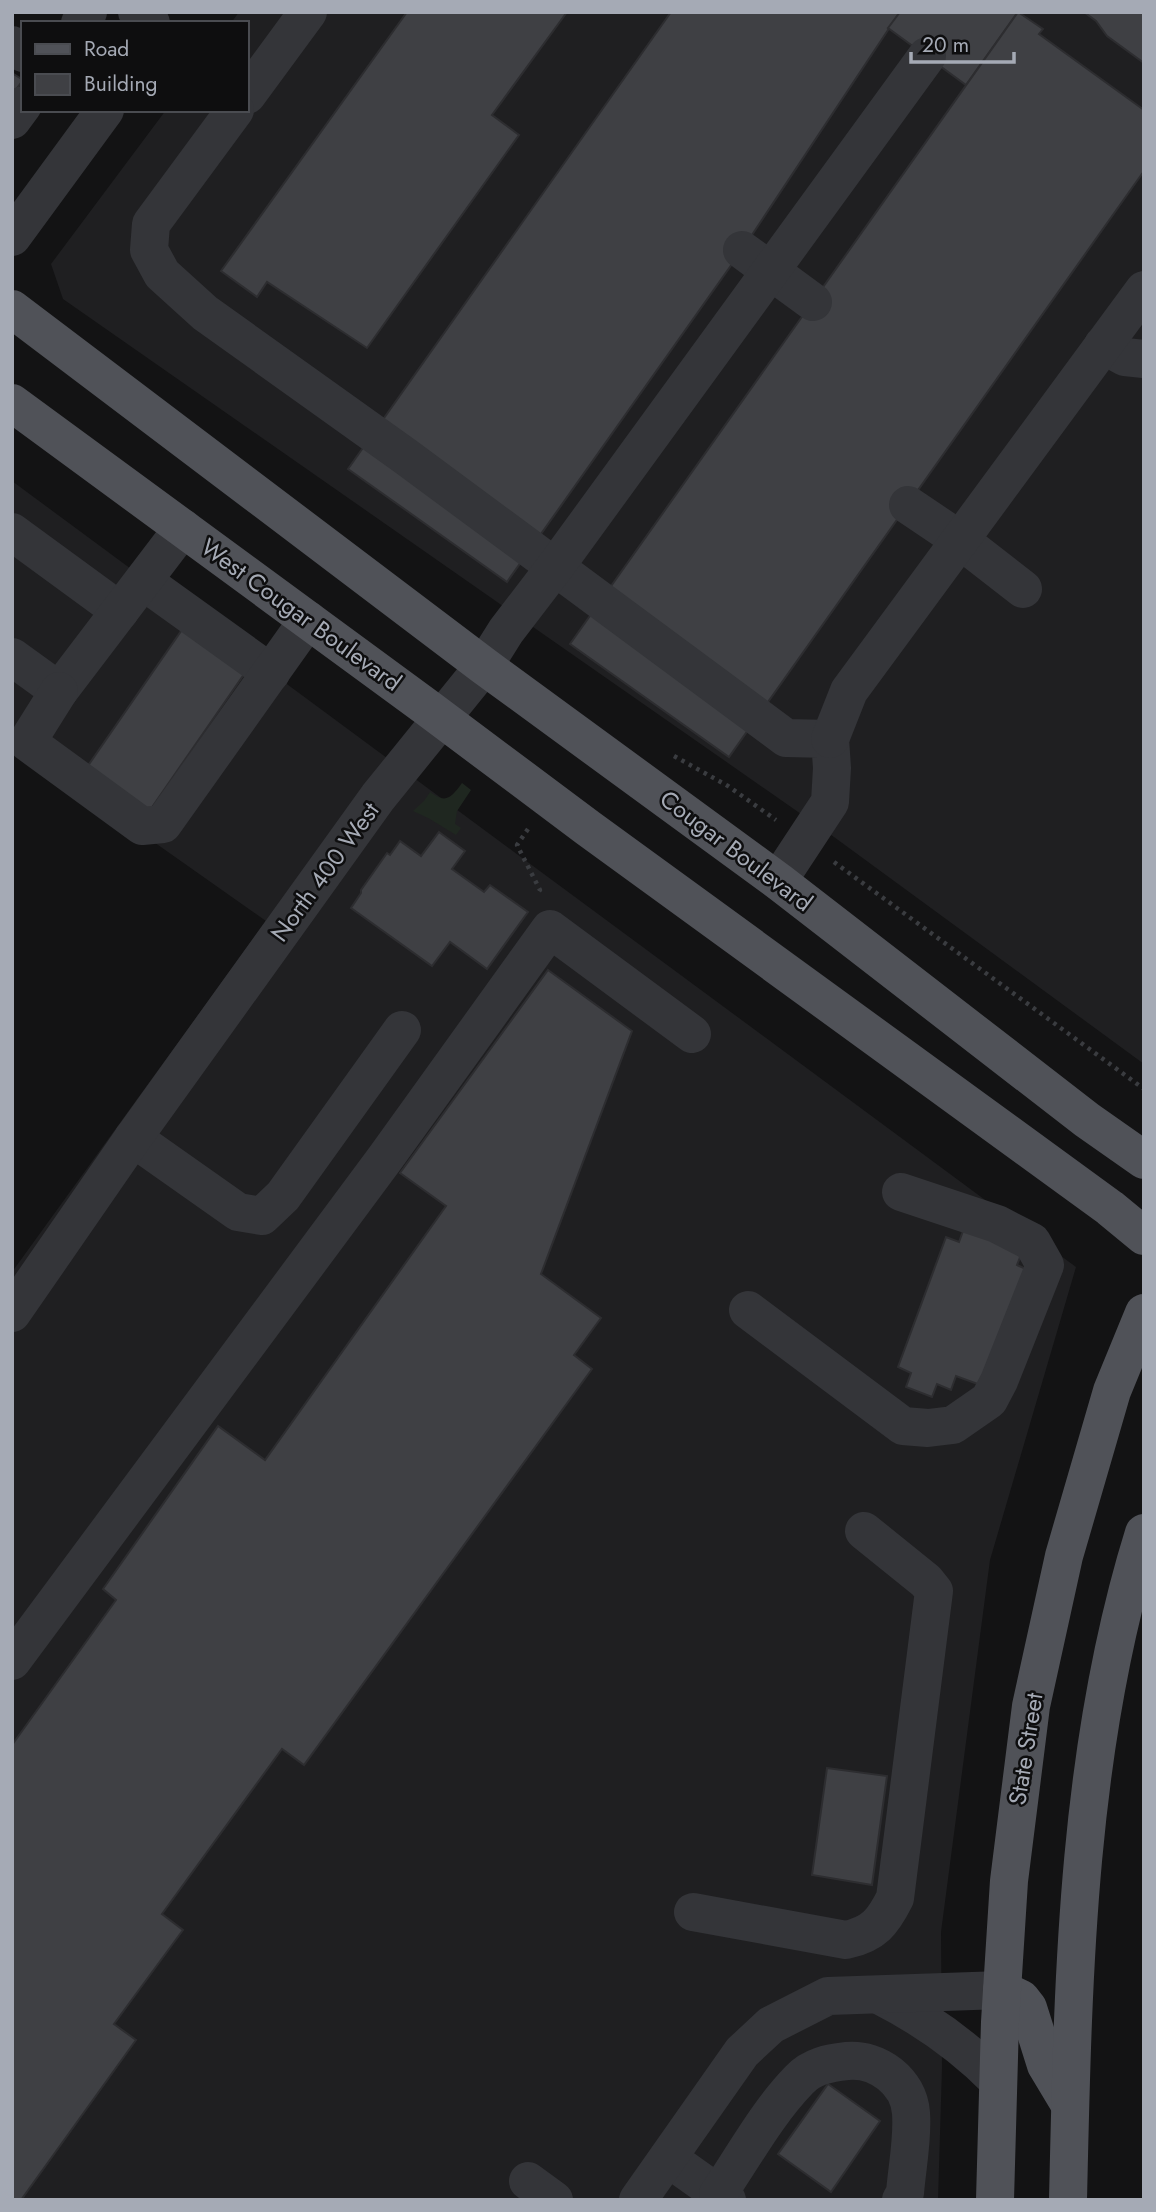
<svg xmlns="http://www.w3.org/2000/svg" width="1156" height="2212" font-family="Jost,sans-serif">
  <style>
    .built { fill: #1f1f21 }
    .green { fill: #1f2720 }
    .building { fill: #3f4044; stroke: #2d2d30; stroke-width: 2 }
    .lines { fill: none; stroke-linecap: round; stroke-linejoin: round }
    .path { stroke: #3a3c40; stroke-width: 4.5; stroke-dasharray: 3.5 5; stroke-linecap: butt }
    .minor { stroke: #343539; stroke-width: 38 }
    .major { stroke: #505258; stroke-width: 38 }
    .labels { text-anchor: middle; stroke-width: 5; stroke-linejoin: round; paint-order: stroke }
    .street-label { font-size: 24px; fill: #a5aab5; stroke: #0e0e0f }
  </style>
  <rect width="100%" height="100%" fill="#131314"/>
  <g class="built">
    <path d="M239,12h905v1052l-310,-227 -771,-538 -12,-35 115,-154h81v-87h-16z"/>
    <path d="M12,481l1064,786 -86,293 -49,372 1,136 -4,132h-926v-928l254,-351 -254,-179z"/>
  </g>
  <path class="green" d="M462,783l9,7 -14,21 -2,13 6,4 -5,7 -26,-16 -17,-8 11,-10 6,-9c16,12 21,6 32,-9z"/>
  <g class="building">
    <path d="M407,12h160l-75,103 27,20 -152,213 -100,-66 -10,15 -36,-26z"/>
    <path d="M671,12h229l-158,238 -235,332 -159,-113z"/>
    <path d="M900,12h118l-52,73 -78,-57z"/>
    <path d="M1018,12l25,17 -4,5 105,76v61l-415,586 -159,-113z"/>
    <path d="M1084,12h60v51l-37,-27 -11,-15z"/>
    <path d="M12,73l11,7 -11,15z"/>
    <path d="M186,624l63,43 -101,146 -63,-43z"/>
    <path d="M439,832l26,19 -13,18 32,23 6,-7 38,27 -41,57 -37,-27 -18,24 -81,-58 10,-15v-3l26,-37 3,2 10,-14 21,15z"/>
    <path d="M548,970l84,61 -91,243 60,44 -27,37 18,14 -288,396 -22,-16 -120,165 21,16 -69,94 22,16 -115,160h-9v-455l104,-145 -13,-11 115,-163 47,34 181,-254 -46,-33z"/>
    <path d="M966,1223l59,22 -8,20 9,4 -43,117 -27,-10 -5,14 -14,-6 -5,13 -26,-10 5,-14 -13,-6 48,-130 13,5z"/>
    <path d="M827,1768l60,8 -15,109 -60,-10z"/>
    <path d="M828,2084l52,37 -49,71 -53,-38z"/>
  </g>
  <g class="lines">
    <g class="path">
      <path d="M674,756l54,30 48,34"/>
      <path d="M528,829l-11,16 23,45 -3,4"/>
      <path d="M834,862l310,227"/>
    </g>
    <g class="minor">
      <path d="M137,12l14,11"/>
      <path d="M80,23l8,-11"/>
      <path d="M12,45l11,8"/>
      <path d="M247,95l61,-83"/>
      <path d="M235,110l-84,114 -2,26 13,24 43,39 200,143 381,282 44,1 2,29 -2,34 -52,79"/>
      <path d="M12,120l11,-15"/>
      <path d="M12,237l93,-127"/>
      <path d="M742,250l71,52"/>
      <path d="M1103,345l22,12 19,2"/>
      <path d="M908,505l52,35 63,49"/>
      <path d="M12,532l108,79"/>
      <path d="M143,581l128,92"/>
      <path d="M12,657l47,34 124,-163"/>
      <path d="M59,691l-32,51 115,84 21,-2 145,-204"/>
      <path d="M830,739l19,-48 295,-401"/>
      <path d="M133,1138l105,74 24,4 21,-20 119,-166"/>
      <path d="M748,1310l155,116 25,2 25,-3 36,-25 10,-19 46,-116 -13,-23 -35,-18 -96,-32"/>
      <path d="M12,1313l121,-175 245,-341 106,-131 22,-35 49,-64 372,-511"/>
      <path d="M12,1661l374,-504 164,-228 142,105"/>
      <path d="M693,1912l153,28c28,-6 37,-18 49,-42l39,-307 -8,-10 -62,-50"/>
      <path d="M879,1995c45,23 84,50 119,86"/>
      <path d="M668,2158l59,42"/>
      <path d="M528,2181l26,19"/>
      <path d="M718,2194c26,-38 49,-81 81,-114 13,-14 30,-17 48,-19 31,-3 62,21 64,52 2,26 -4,54 -6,80l-4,7"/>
      <path d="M638,2200l104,-148 29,-27 57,-29 174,-6"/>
    </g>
    <g class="major">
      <path d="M12,309l472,357 294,215 309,239 57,40"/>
      <path d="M12,403l417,306 159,119 522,380 34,28"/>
      <path d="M1002,1990l19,9 7,9 18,57 24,40"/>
      <path d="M995,2200l5,-178 9,-141 22,-175 33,-150 48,-165 32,-78"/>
      <path d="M1068,2200c5,-223 9,-452 76,-667"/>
    </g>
  </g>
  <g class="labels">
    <g class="street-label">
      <text transform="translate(301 615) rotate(36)" y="8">West Cougar Boulevard</text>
      <text transform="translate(736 851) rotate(37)" y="8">Cougar Boulevard</text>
      <text transform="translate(325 872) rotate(-54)" y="8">North 400 West</text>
      <text transform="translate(1026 1749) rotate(-81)" y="8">State Street</text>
    </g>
  </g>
  <rect width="1156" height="2212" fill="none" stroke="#a5aab5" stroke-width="28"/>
  <rect x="21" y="21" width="228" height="91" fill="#0e0e0f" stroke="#4a4c51" stroke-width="2"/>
  <rect x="35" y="44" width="35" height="10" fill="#505258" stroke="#4a4c51" stroke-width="2"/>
  <text x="84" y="56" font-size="21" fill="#a5aab5">Road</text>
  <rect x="35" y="74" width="35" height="21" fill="#3f4044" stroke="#4a4c51" stroke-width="2"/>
  <text x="84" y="91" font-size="21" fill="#a5aab5">Building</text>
  <path d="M911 52v10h103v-10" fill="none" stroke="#a5aab5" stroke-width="3.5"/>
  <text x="922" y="52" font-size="21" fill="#a5aab5" stroke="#0e0e0f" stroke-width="5" paint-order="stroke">20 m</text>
</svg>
